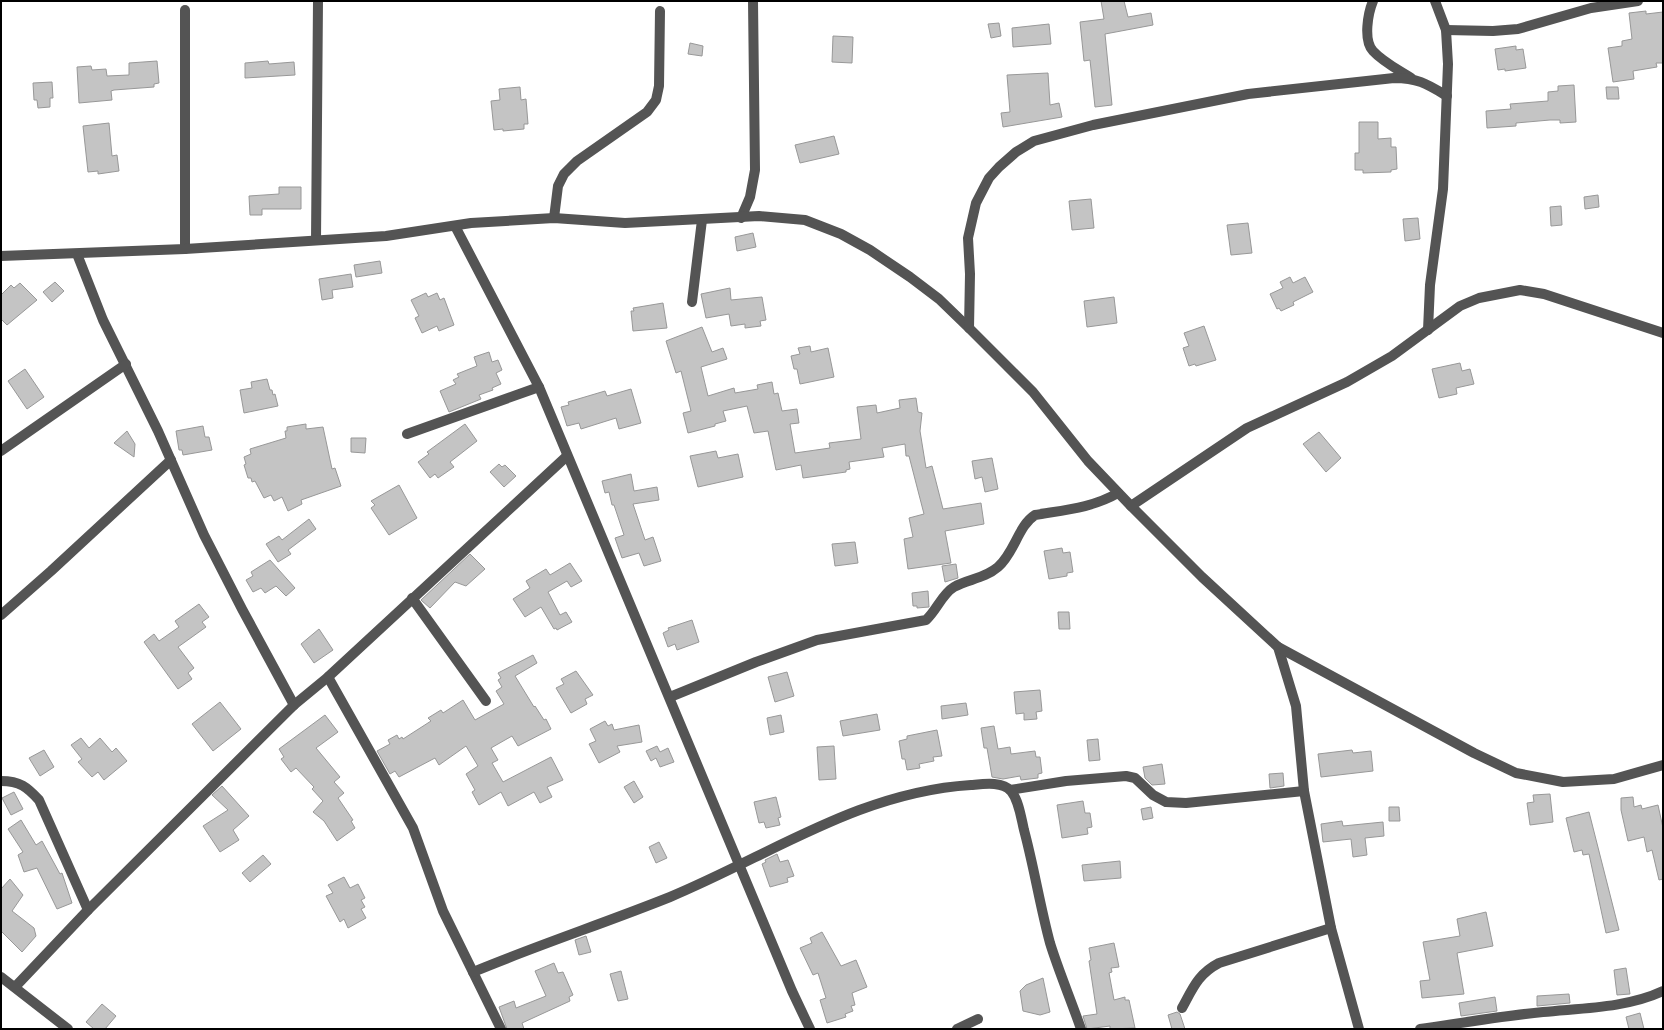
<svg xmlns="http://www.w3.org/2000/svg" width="1664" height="1030" font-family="'Asap Condensed',sans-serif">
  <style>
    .building { fill: #c4c4c4; stroke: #989898 }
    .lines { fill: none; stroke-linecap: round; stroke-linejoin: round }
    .minor { stroke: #545454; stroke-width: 10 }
  </style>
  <rect width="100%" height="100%" fill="#fff"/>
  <g class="building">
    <path d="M1101,1h23l4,16 23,-4 2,12 -48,9 7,71 -17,2 -5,-47 -6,1 -4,-39 24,-3z"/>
    <path d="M1646,11v3l17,-2v51h-7l1,4 -24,4 1,8 -21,3 -5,-34 14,-2v-5l10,-2 -3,-26z"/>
    <path d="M999,23l2,13 -10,2 -3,-14z"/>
    <path d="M1049,24l2,20 -38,3 -1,-19z"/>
    <path d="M833,36l20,1 -1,26 -20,-1z"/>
    <path d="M690,43l13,3 -1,10 -14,-2z"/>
    <path d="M1516,46v4l7,-1 3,19 -21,3v-2l-7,1 -3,-21z"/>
    <path d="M157,61l2,22 -5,1v3l-40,3 -3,1 1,9 -33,3 -2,-36 14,-1 1,4 14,-1 1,7 22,-1v-12z"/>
    <path d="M268,61l1,3 25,-2 1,13 -50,3v-15z"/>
    <path d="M1048,73l2,32 9,-2 3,14 -59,10 -2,-14 9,-1 -3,-37z"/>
    <path d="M52,82l1,16h-3v9l-12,1 -1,-8h-3l-1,-17z"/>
    <path d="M1574,85l2,37 -16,1v-3h-10l-34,3v3l-29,2 -1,-17 25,-2 -1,-5 38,-3v-9l10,-1v-5z"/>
    <path d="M520,87l1,13 5,-1 2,25h-4v5l-21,2v-2l-9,1 -3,-29 9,-1 -1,-11z"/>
    <path d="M1606,87h12l1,12h-12z"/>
    <path d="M1359,122h19v17l13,-1v9h5l1,22 -6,1v2l-28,1v-3h-8v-17h4z"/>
    <path d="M109,123l3,33 5,-1 2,16 -21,3v-3l-10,1 -5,-46z"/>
    <path d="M834,136l5,18 -39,9 -5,-18z"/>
    <path d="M279,187h22v22h-39v6h-12l-1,-19 30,-2z"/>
    <path d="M1598,195l1,12 -14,2 -1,-12z"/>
    <path d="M1091,199l3,29 -22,2 -3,-29z"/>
    <path d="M1561,206l1,19 -11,1 -1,-19z"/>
    <path d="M1418,218l2,21 -15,2 -2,-22z"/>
    <path d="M1248,223l4,30 -21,2 -4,-30z"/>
    <path d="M753,233l3,14 -19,4 -2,-14z"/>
    <path d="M380,261l2,12 -26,4 -2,-12z"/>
    <path d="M351,274l2,13 -21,3 1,8 -11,2 -3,-21z"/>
    <path d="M1290,277l3,6 12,-6 8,15 -20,10 1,3 -13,6 -2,-3 -2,1 -7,-15 13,-6 -3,-6z"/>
    <path d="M55,282l9,9 -12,11 -9,-10z"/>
    <path d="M20,283l17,17 -30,25 -6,-6v-24l10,-10 3,3z"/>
    <path d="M730,288l1,12 31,-3 4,23 -6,1 1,5 -16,2v-4l-14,2 -2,-12 -23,4 -5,-24z"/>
    <path d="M426,293l2,4 9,-4 3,7 4,-2 10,27 -15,6 -2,-5 -15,7 -7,-15 4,-2 -8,-16z"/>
    <path d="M1114,297l3,26 -30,4 -3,-26z"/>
    <path d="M663,303l4,25 -34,3 -2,-20h3l-1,-3z"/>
    <path d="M1204,326l12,34 -20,6 -1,-2 -6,2 -6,-18 6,-2 -5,-13z"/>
    <path d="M702,327l10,25 11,-4 4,11 -26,8 7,29 26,-8 1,5 23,-4 -1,-4 15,-3 2,12 4,-1 4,18 15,-2 2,14 -9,1 5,29 35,-5 -1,-5 32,-4 -4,-32 19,-2 1,8 23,-5 -1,-8 17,-2 2,14 4,1 -2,18 6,37 6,-2 11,43 38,-6 3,21 -39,7 6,32 -43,6 -4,-30 9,-2 -4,-19 15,-4 -15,-58h-3l-1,-12 -23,4 2,9 -35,5 1,7 -4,1v2l-43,6 -2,-13 -25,5 -8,-39 -14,2 -7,-27 -24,5 3,10 -11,3v2l-27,7 -5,-20 8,-2 -10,-40 -5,2 -10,-32z"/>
    <path d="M810,346l1,6 17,-4 6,29 -34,7 -3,-15h-3l-3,-13 9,-2 -2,-6z"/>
    <path d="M489,352l3,10 6,-2 4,10 -6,3 5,11 -9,4 1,2 -14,5 2,4 -32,13 -9,-21 16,-7 -3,-4 6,-3 -2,-3 20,-8 -3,-9z"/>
    <path d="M1460,363l2,8 8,-2 4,15 -18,4 1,6 -18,4 -7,-29z"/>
    <path d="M25,369l19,28 -17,12 -19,-28z"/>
    <path d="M267,379l3,11h2l1,5 2,-1 3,12 -34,7 -4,-23 12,-2 -1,-6z"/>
    <path d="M631,389l10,34 -22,6 -3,-11 -35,11 -2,-6 -12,3 -6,-19 8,-2 -1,-3 37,-11 2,5z"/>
    <path d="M306,424v5l17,-2 9,42 3,-1 6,18 -40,14 1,4 -14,7 -6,-14 -8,4 -3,-6 -7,3 -9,-17 -3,1 -1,-4h-3l-4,-13 2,-1 -2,-7 7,-3 -1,-5 36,-11 -1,-7h2v-4z"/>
    <path d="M465,424l12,17 -27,21 4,5 -16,11 -3,-4 -5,4 -12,-16 11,-8 -2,-2z"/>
    <path d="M203,426l2,11h4l3,13 -29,5 -1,-5h-3l-3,-19z"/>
    <path d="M127,431l8,13 -1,13 -20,-14z"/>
    <path d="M1319,432l22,26 -15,14 -23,-28z"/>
    <path d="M351,438h15l-1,15 -14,-1z"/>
    <path d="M716,451l2,7 20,-4 5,23 -45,10 -8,-31z"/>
    <path d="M992,458l6,31 -13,3 -3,-15 -7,2 -3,-18z"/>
    <path d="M499,464l3,3 3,-2 11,11 -12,11 -14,-15z"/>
    <path d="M631,474l3,17 23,-4 2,13 -26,4 12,36 8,-3 8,24 -17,5 -5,-13 -17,5 -7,-20 9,-3 -10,-30h-2l-3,-13 -4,1 -3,-12z"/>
    <path d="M399,485l18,33 -28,17 -18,-27 4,-3 -4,-4z"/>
    <path d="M309,519l7,10 -28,21 3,4 -13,8 -12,-18 13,-8 3,4z"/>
    <path d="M855,542l3,21 -23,3 -3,-22z"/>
    <path d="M1062,548l1,5 7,-1 3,20 -6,1v3l-18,3 -5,-28z"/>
    <path d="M470,554l15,15 -19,17 -11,-4 -25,26 -8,-7 -1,-1z"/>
    <path d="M270,560l25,28 -9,8 -10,-10 -11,7 -4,-5 -8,4 -7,-12 7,-4 -2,-4z"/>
    <path d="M570,563l12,18 -11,6 -4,-6 -19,11 12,23 6,-3 6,10 -15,8 -1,-2 -2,1 -13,-22 -16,10 -12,-18 17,-11 -4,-7 20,-12 4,6z"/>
    <path d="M956,564l2,14 -13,4 -3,-16z"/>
    <path d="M928,591l1,16 -12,1v-2h-4l-1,-13z"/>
    <path d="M199,604l10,13 -7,5 4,5 -28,20 16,21 -6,5 4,6 -14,10 -34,-47 10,-8 5,7 20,-14 -4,-6z"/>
    <path d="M1058,612h11l1,17h-11z"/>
    <path d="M692,620l7,22 -22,8 -2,-6 -7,3 -5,-14 6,-3 -1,-2z"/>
    <path d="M319,629l14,21 -19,13 -13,-19z"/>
    <path d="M533,655l4,8 -22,13 19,31 1,-1 9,14 2,-1 5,10 -33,17 -6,-10 -21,12 7,12 -6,3 11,19 48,-25 12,23 -16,7 5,10 -12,6 -6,-11 -26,14 -7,-14 -22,13 -7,-13 3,-2 -9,-16 12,-8 -12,-20 -27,19 -4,-7 -36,19 -4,-6 -5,3 -13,-23 13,-7 -2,-4 9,-5 2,4 3,-2 1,2 28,-18 -3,-3 13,-8 2,3 20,-13 12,20 29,-16 -8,-13 6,-4 -4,-7 3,-2 -3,-5z"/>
    <path d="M576,671l17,24 -8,4 2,5 -16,9 -15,-25 8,-4 -3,-5z"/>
    <path d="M787,672l7,24 -19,6 -7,-25z"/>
    <path d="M1040,690l2,21 -6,1 1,7 -13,1v-7l-8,1 -2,-22z"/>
    <path d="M220,702l21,27 -28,22 -21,-27z"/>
    <path d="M966,703l2,12 -26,4 -1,-13z"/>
    <path d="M877,714l3,16 -37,6 -3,-15z"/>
    <path d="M325,715l13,17 -22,16 24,29 -6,5 10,11 -6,5 15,22 -2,1 4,7 -18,13 -13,-20 -11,-9 10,-11 -11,-12 2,-2 -18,-19 -5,4 -10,-13 3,-2 -5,-8z"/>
    <path d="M781,715l3,17 -14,3 -3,-17z"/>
    <path d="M605,721l3,5 4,-2 2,6 25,-5 3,17 -25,4 3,6 -21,11 -10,-19 7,-3 -6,-12z"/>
    <path d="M994,726l4,23 12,-2 1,7 24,-3 1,6h4l2,16 -4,1v4l-17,2 -1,-4 -17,3 -11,-2 -5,-29h-3l-3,-20z"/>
    <path d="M937,730l5,26 -9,1 1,4 -15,3 1,4 -13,2 -2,-11h-3l-3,-18 8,-2v-3z"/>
    <path d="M81,738l8,10 11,-10 12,14 4,-4 11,13 -23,19 -6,-8 -6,5 -14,-15 4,-3 -11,-14z"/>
    <path d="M1098,739l2,21 -11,1 -2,-21z"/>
    <path d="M657,746l3,6 8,-4 6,14 -14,5 -4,-9 -5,3 -5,-10z"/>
    <path d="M834,746l2,33 -17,1 -2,-33z"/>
    <path d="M44,750l10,17 -14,9 -11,-18z"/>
    <path d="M1352,750l1,3 18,-2 2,20 -52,6 -3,-23z"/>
    <path d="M1162,764l3,20 -13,1 -7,-7 -2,-11z"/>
    <path d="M1283,773l1,13 -14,2 -1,-14z"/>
    <path d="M634,781l9,16 -9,6 -10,-16z"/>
    <path d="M222,786l27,30 -16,14 6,10 -19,12 -17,-26 25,-16 -16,-15z"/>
    <path d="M14,792l9,17 -12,6 -9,-17z"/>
    <path d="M1550,794l3,28 -23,3 -3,-22 7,-1 -1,-7z"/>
    <path d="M776,797l5,20 -3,1 2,7 -14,3 -2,-6 -5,1 -5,-21z"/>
    <path d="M1633,797l1,10 7,-2 1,4 16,-4 5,23v51l-4,1 -7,-30 -5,2 -3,-15 -16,4 -7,-31v-12z"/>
    <path d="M1083,801l2,12h5l2,14 -5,1 1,6 -26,4 -5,-33z"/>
    <path d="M1151,807l2,11 -10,2 -2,-11z"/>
    <path d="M1389,807h10l1,14h-11z"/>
    <path d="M1589,812l30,118 -13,3 -17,-79 -6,1 -1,-5 -8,2 -8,-34z"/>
    <path d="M21,820l15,25 6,-4 18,33 2,-1 10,30 -15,6 -20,-41 -13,4 -6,-17 5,-3 -15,-23z"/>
    <path d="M1342,821l1,5 40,-4 1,14 -19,2 2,17 -14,2 -2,-18 -28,3 -2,-18z"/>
    <path d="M659,842l8,16 -11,5 -7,-16z"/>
    <path d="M777,854l3,8 8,-2 6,16 -7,2 1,4 -18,5 -8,-23 4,-2 -1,-2z"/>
    <path d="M263,855l8,9 -21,18 -8,-9z"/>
    <path d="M1120,861l1,17 -37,3 -2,-16z"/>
    <path d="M344,877l6,11 8,-4 7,14 -4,2 4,7 -4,2 5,9 -18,10 -4,-9 -4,3 -14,-26 7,-3 -5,-8z"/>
    <path d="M10,879l13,16 -11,16 22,17 2,8 -14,16 -21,-21v-42z"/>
    <path d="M1486,912l7,34 -36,7 7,41 -42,4 -2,-17 10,-1 -7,-38 37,-6 -3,-17z"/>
    <path d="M822,932l19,34 15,-6 11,27 -15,6 3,12 -4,1 2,5 -8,3 1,3 -19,6 -7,-23 6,-2 -8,-25 -5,2 -13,-27 12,-5 -2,-5z"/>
    <path d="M586,936l5,16 -12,3 -4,-15z"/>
    <path d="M1114,943l5,24 -8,1 1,4 -3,1 5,27 11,-3v3h4l6,28 -25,1v-3l-23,3 -4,-13 14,-2 -8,-53 2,-1 -2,-12z"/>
    <path d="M554,963l4,10 5,-1 10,23 -4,2 1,4 -48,22 2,6h-17l-8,-22 15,-6 2,7 30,-12 -11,-25z"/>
    <path d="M1626,968l4,26 -13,1 -3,-25z"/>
    <path d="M621,971l7,28 -10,2 -8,-27z"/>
    <path d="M1043,978l7,34 -10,3 -17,-4 -3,-20 6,-6z"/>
    <path d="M1569,994l1,9 -33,3v-10z"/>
    <path d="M1495,997l2,14 -36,5 -2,-13z"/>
    <path d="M102,1004l14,12 -11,13h-11l-8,-7z"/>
    <path d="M1177,1012l3,2 5,15h-13l-4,-14z"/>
    <path d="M1640,1013l4,16h-15l-3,-12z"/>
  </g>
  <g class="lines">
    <g class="minor">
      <path d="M1373,1c-5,12 -10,39 0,50 10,11 26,19 38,27"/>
      <path d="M185,10v239"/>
      <path d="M1446,30l47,1 25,-2 73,-21 47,-7"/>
      <path d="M554,218l4,-32 6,-12 13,-13 70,-49 9,-12 3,-14 1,-75"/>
      <path d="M741,218l9,-21 5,-27 -2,-169"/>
      <path d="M455,226l84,161 253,604 18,38"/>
      <path d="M316,240l2,-239"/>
      <path d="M77,254l26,66 55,111 46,104 38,74 52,96"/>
      <path d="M1,256l184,-7 201,-13 85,-13 83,-5 71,5 134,-7 46,4 36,14 29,16 40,27 29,22 30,29 64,64 55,69 43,45 71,71 76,70 18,59 8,85 27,137 28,101"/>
      <path d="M692,302l10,-82"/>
      <path d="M969,328l1,-54 -2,-36 8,-35 13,-25 10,-11 17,-15 18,-11 59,-16 155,-31 146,-16c24,0 33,6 53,18"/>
      <path d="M1428,330l2,-45 13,-96 5,-125 -2,-34 -11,-29"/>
      <path d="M407,434l132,-47"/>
      <path d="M1,451l125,-87"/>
      <path d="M1131,506l116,-78 100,-46 45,-26 68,-50 19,-8 41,-8 24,4 119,39"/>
      <path d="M412,598l74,103"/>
      <path d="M1,615l50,-44 120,-111"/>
      <path d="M1278,647l196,106 42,20 47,9 51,-3 49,-14"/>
      <path d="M328,677l85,151 30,83 58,118"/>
      <path d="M670,697l86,-35 61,-22 109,-20c11,-10 16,-26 28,-33 14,-8 30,-8 44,-20 17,-15 20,-41 37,-52 29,-5 57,-7 83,-22"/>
      <path d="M1,781c19,0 26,6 38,19l49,110"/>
      <path d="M1010,790l56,-9 60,-5 9,2 18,17 13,7 20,1 118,-12"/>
      <path d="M473,972c65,-27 132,-49 197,-75 101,-42 189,-105 301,-112 12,-1 31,-4 40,6 8,10 10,26 13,39 10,37 16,76 26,113 9,29 21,57 31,86"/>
      <path d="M1,977l67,52"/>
      <path d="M15,987l73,-77 206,-205 34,-28 239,-221"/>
      <path d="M1182,1008c11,-20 16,-34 37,-45l112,-35"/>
      <path d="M957,1029l21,-10"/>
      <path d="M1420,1029c41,-6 82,-13 123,-17 39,-4 84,-4 120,-21"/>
    </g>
  </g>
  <rect width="1664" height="1030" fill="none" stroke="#000000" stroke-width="4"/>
</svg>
